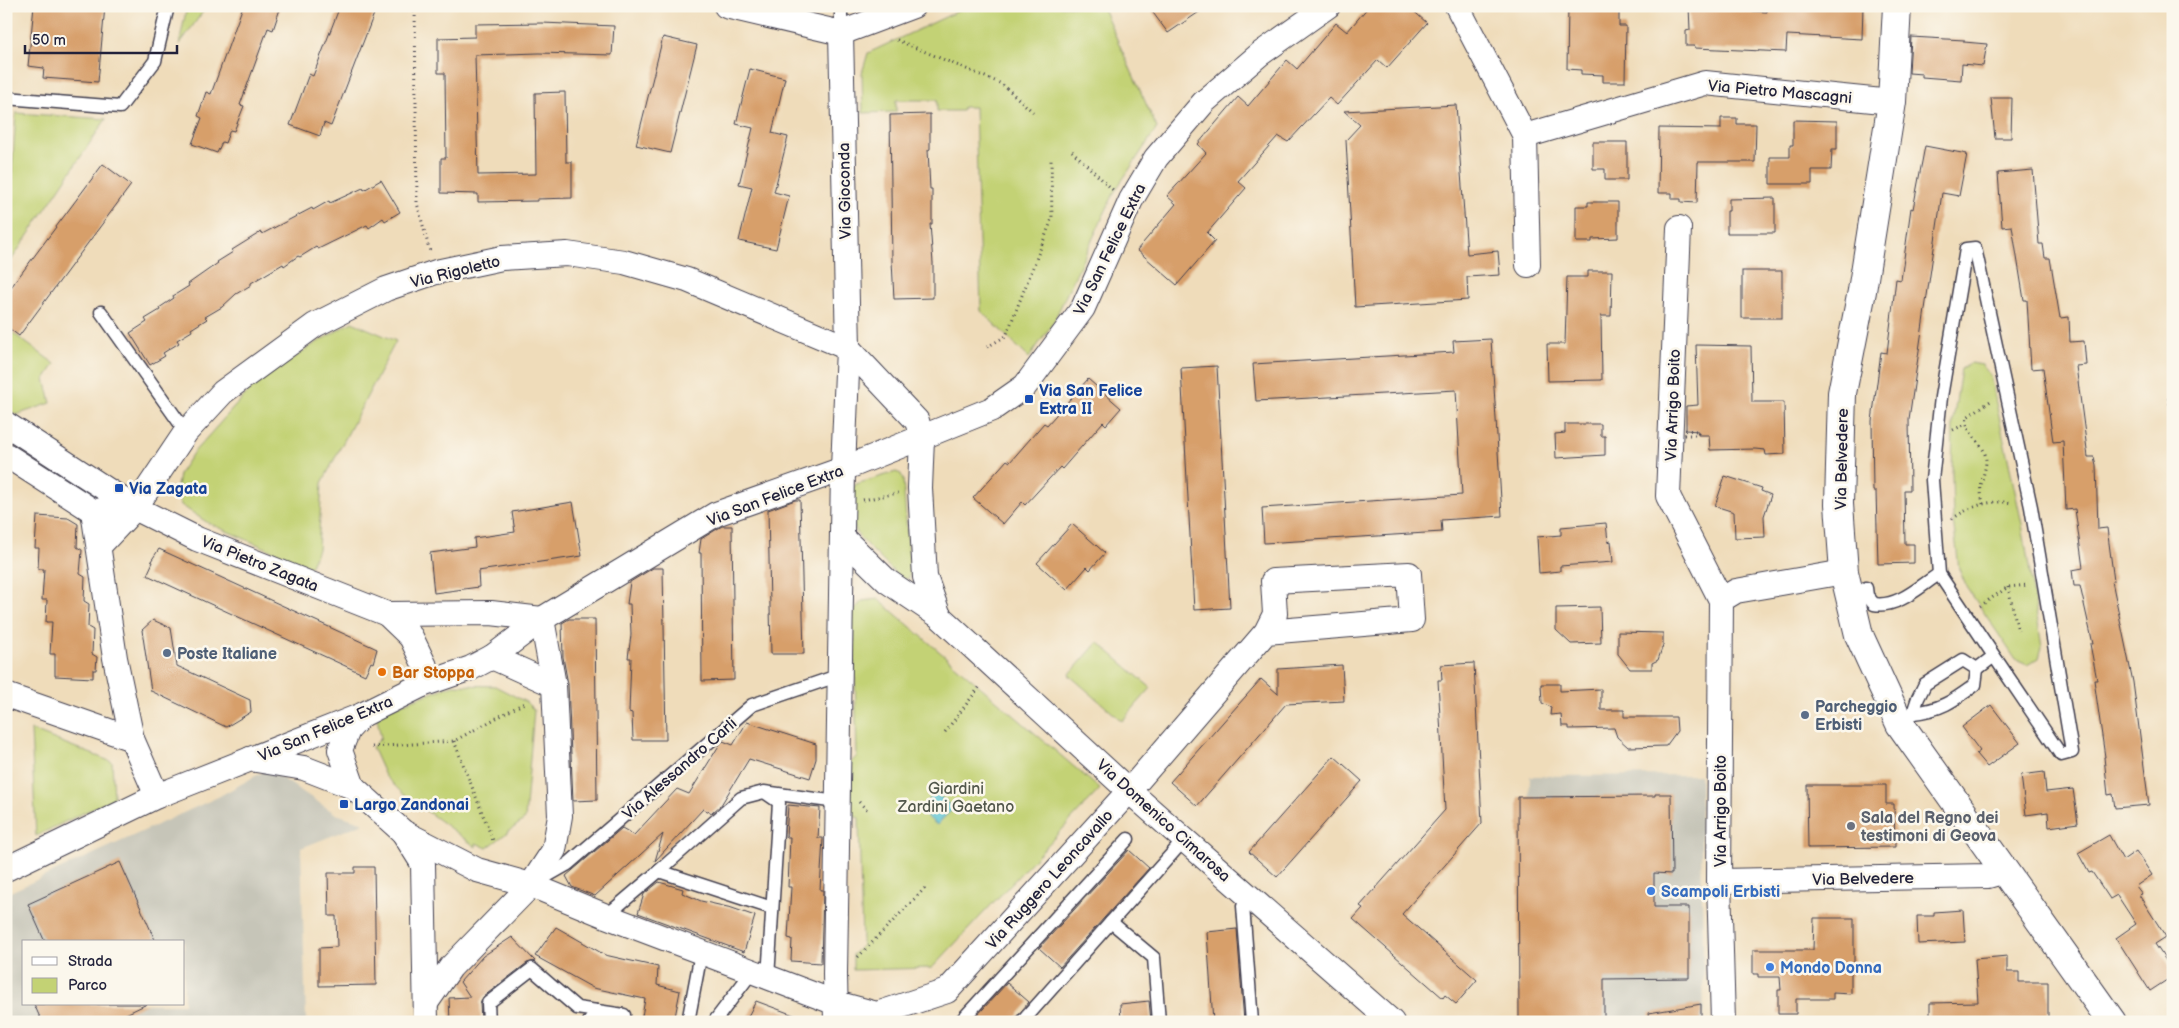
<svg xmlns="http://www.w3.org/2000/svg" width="2179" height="1028" font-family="'Balsamiq Sans',sans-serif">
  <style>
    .industrial { fill: #c6c5b8; fill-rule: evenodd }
    .green { fill: #c3d274; stroke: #727a58 }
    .water { fill: #57c2d3; stroke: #3c7287 }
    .building { fill: #d79f6b }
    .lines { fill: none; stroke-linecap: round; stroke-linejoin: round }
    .service-casing { stroke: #413e4e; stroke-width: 15 }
    .minor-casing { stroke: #413e4e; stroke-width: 26 }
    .tertiary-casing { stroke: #413e4e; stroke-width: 30 }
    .path { stroke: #413e4e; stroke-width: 3; stroke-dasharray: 1 4; stroke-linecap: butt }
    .service { stroke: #fff; stroke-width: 12 }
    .minor { stroke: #fff; stroke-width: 24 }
    .tertiary { stroke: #fff; stroke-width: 28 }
    .transit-dot { fill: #1a4fb4; stroke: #fbf7ec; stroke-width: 2 }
    .service-dot { fill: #5c6f8a; stroke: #fbf7ec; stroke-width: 2 }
    .food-dot { fill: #e8710a; stroke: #fbf7ec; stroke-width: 2 }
    .worship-dot { fill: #6b7280; stroke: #fbf7ec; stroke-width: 2 }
    .shop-dot { fill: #3f7fe0; stroke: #fbf7ec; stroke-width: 2 }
    .labels { text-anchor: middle; stroke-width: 5; stroke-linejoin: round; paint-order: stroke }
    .street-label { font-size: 16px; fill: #22223b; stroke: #fbf7ec }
    .transit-label { font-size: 16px; font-weight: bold; fill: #164399; stroke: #fbf7ec; text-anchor: start }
    .service-label { font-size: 16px; font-weight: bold; fill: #4e5e75; stroke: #fbf7ec; text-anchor: start }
    .food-label { font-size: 16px; font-weight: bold; fill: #c56008; stroke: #fbf7ec; text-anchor: start }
    .park-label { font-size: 16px; fill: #52574c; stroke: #fbf7ec }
    .worship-label { font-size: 16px; font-weight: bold; fill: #5b616d; stroke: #fbf7ec; text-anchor: start }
    .shop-label { font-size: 16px; font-weight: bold; fill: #366cbe; stroke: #fbf7ec; text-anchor: start }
  </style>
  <rect width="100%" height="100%" fill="#fbf7ec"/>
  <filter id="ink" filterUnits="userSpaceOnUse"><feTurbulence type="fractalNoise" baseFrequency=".02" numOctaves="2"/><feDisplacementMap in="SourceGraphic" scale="10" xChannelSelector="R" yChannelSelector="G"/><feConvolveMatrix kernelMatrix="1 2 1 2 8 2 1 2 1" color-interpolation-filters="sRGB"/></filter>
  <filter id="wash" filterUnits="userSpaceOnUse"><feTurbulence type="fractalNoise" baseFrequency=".0096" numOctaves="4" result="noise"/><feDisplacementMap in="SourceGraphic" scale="20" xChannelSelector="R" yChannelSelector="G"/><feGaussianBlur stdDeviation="1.12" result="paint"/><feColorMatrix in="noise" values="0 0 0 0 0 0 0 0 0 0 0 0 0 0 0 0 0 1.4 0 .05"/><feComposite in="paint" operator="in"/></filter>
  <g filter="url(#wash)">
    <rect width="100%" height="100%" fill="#efdcba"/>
    <g class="industrial">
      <path d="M268,769l68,45 28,9 -63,25 5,174h-300v-128l212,-97zM24,942h160v62h-160z"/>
      <path d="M1700,775l4,247h-183l9,-246z"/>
    </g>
    <g class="green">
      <path d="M187,6h20l-28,39z"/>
      <path d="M969,6h133l55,122 -42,63 -62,132 -24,35 -48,-47 -6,-204h-12l-1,4h-25v-11h-41v12l-33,1 -1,-40 6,-20z"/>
      <path d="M16,113l90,6 -100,149v-66h4z"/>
      <path d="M352,322l44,19 -74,142 -4,66 -8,18 -102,-44 -27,-18 -5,-12 3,-19 14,-21 62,-69 56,-38z"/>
      <path d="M6,328l49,36 -10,15 6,24 -35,12 -10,-7z"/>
      <path d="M1971,363l11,2 8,10 32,149 20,123 -3,11 -12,7 -11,-5 -50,-74 -7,-17 -6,-50 -1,-44 1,-53 8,-53z"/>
      <path d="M896,472l5,2 2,5 7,95 -1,4 -7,2 -43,-43 -6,-13v-36l3,-4z"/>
      <path d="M878,599l222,190 -168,179 -79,2v-16l9,-9 -3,-127 -15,-5 -2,-42 15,-15 -3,-123 -6,-5 4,-15 10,-12z"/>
      <path d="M1098,642l53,46 -29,33 -53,-46z"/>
      <path d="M453,685l42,1 31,16 8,8 -9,109 -38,29 -11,-5v4l-73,-53 -18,-18 -13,-29 9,-9 -5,-25z"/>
      <path d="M31,730l81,32 2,36 -78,38z"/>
    </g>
    <path class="water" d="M935,792l18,16 -16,17 -17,-14z"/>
    <g id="blocks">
      <g class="building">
        <path d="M34,6h71l-7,76 -55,-4 1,-10 -16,-2z"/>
        <path d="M243,6h38l-8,24 -5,-2 -28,77 4,1 -10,25 -4,-1 -5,13 -3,-1 -5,11 -25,-9 10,-26 -4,-2 8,-24 5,2z"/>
        <path d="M340,6h37l-46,120 -7,-3 -4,13 -30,-11 19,-51 4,2z"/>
        <path d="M1148,6h60l-40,27z"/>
        <path d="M1369,6h39l19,17 -40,45 -9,-8 -41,45 -8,-7 -41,44 -10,-6 -40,45 8,7 -39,45 8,8 -38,44 -40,-35 39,-46 -9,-8 39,-43 -8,-9 40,-47 10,9 39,-46 10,9 39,-46 11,9z"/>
        <path d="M1568,6h51v20h7l-1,56h-22v-7l-22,-1v-4l-14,-1z"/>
        <path d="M1689,6h47l1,4 30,2v-6h96l-1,33 -75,-4 -1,17 -91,-4v-2h-9v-15l4,-1z"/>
        <path d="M542,23l72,3 -2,29 -73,-2 -64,2 3,120 58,-1 -1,-81 30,-1 1,70h6v36l-35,1v2l-59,1v-8l-37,-1v-35h5l-1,-85h-7v-35l37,-1v-13z"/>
        <path d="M663,37l34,8 -27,108 -34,-8z"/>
        <path d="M1911,37l53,3v2l23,2 -4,22 -21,-2 -1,16 -39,-3v-3l-13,-1z"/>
        <path d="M750,69l35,9 -13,55 16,4 -14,55 15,4 -13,53 -37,-8 13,-54 -13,-3 14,-56 -17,-4z"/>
        <path d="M1991,98h21l-1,40h-16z"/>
        <path d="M1456,105l11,149 31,-3 2,24 -33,2 1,23 -113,7 -9,-167 14,-15 -16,-14z"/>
        <path d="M930,114v35l-2,1 2,39h2v35h-2l3,39v35l-39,1 -2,-38 -2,-146z"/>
        <path d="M1721,118h16v6h19l-1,38h-57l-1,41 -16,-1v-3h-9v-6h-14l1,-65 62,1z"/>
        <path d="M1793,120l44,1v28h-5l-1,21h-19v14h-42v-27h20v-12h3z"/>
        <path d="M1593,142h34v38h-22v-11h-12z"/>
        <path d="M1925,146l42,8 -8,42 -17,-3 -33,226 1,71h-6l1,54h9v19l-36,1 -2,-73h-3l-1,-70 9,-69 6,1 9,-74 5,1 10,-72 2,1z"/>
        <path d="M103,164l28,21 -112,151 -13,-10v-32z"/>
        <path d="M2033,170l6,74h4l2,14h5l10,60 9,-1 1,25 14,-1 2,24 -10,1 12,91h6l2,8 2,64 9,-1 7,53h-2l21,101 16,123 -34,3 -2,-14 -5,1 -4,-38h1l-11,-77h3l-7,-36h3l-13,-58h-6l-2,-16 11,-2 -8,-59 -9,1 -3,-69 -10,1 -10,-74 -12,1 -4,-69h-3l-12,-74 -10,1 -4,-54z"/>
        <path d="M381,180l19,32 -15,9 -2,-3 -14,10 -2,-3 -49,24 -2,-2 -16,10 -2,-1 -14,10 -1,-2 -32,19v2l-15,9 -14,13 -17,10 2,2 -16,10 1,2 -15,9 2,3 -16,10 2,3 -15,9 -20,-32 17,-11 -2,-3 15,-9 -1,-2 15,-10 -1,-2 16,-10 -1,-2 30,-21 -1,-1 16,-10 -1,-2 29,-18 1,2 50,-26 1,2 16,-9 1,2 33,-15 1,2z"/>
        <path d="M1775,198v35h-48v-22h2v-12z"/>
        <path d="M1588,202h30v36l-26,1v3h-16v-36h12z"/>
        <path d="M1588,271h24l-1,45h-10l1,64 -54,1 -1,-37h18l2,-67h21z"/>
        <rect x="1742" y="271" width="40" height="47"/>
        <path d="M1491,339l11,177 -61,4 1,12 -178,11 -2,-35 200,-13 -6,-105 -200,11 -3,-37 201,-12 -1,-11z"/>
        <path d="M1696,345l55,1 1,56h32l1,52 -19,1 -1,-5 -10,-1 -45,1 -1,-15h-11v-4l-12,-1v-24l12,-1z"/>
        <path d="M1217,366l13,242 -36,2 -13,-242z"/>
        <path d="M1088,379l33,29 -15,17 -3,-3 -41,47 -2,-2 -35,38 -3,-3 -19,22 -30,-26 34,-38 3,2 34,-39 3,2z"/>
        <path d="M1565,424h36v12h4v19l-49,3 -1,-24 10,-1z"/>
        <path d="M1725,476l37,12 -1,3 10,4 -7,21 1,21 -30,1 -1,-26 -19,-6z"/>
        <path d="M795,500h5l4,154h-33l-3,-144z"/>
        <path d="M573,502l9,54 -104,15 1,16 -45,6 -4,-40 45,-6 -1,-9 41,-6 -3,-20z"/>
        <path d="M37,516l31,2 10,6 -1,23 5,3 -2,24 5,3 -1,24 5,3 -1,23 5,3 -1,24 5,3 -1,13h-3v8l-38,-2v-22h-5l2,-32h-6l1,-22h-5l2,-31h-6l1,-21h-4z"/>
        <path d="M1606,523l2,19 3,-1 2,21 -53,4v5l-21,2 -2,-36 24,-2v-8z"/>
        <path d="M1072,524l33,29 -15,17 -3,-3 -20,23 -30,-27z"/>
        <path d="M722,526h10l2,154 -32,1 -1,-128h-2l2,-14z"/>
        <path d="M159,549l218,100 -4,14 -2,-1 -6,13 -218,-100 6,-13 -2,-1z"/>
        <path d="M653,568h10l3,172h-33l-1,-27 -3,-1 2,-54h-3l3,-23 -1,-31h-3l3,-22z"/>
        <path d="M1600,607l1,36 -30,1 -15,-14v-22z"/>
        <path d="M569,619h26l2,181 -24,1 -5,-117 -5,-27 -1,-34z"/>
        <path d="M153,620l18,8 6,38 73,34 1,12 -25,15 -75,-36 -9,-61z"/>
        <path d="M1618,632l45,1v12l-5,15 -6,3v6h-22l-12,-15z"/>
        <path d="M1474,663l8,160 -80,91 75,66 -21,24 -11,-9 -2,3 -90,-79 10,-11 -3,-2 85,-96 -7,-130h4l-1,-15z"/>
        <path d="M1342,665l2,36 -58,3 -89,102 -27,-24 91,-103 17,15v-25z"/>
        <path d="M1541,684h19v7l41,-2v21h23v7h52l1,14 -11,15 -38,1 -11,-10 -3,-9 -45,1v-3h-7l-1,-12 -11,1 1,-8 -9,-4z"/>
        <path d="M1991,705l29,38 -33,24 -11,-13 4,-3 -18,-24z"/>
        <path d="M747,722l69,22v15l-6,19 -61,-19 -28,46 -9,8 -9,-4 -48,52 8,-27 -68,62 -23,-9 -6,-11 56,-48 12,7 43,-46 12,5 31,-50 3,-3 10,4z"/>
        <path d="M1334,756l28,25 -85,96 -28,-25z"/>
        <path d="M2044,772l2,20 27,-3 5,34 -29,4 -1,-15 -22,3 -5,-40z"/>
        <path d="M1807,785h79v19h8l1,43 -87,1z"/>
        <path d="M1655,794h16l1,80 -18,-1v34h35v71l-85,1v43h-85l-1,-225 137,-1z"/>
        <path d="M788,805l32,3 -2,30h5l-3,52h3l-2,73 -30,-2 1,-22 -4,-1 3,-51h-3l2,-50h-4z"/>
        <path d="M2109,835l14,25 13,-9 16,24 -16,11 6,8 -3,1 27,42 -11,7 18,27v5l-23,15 -34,-53 20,-14 -19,-29 -7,4 -18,-27 -3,1 -11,-20z"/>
        <path d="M1129,850l20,18 -89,99 -21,-19z"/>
        <path d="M120,862l36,80h-111l-17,-38z"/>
        <path d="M355,867h19l2,118 -57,1v-38l18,-1 -1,-31h-7l-1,-43h27z"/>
        <path d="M659,882l24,7 -1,4 19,8 31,7 23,8 -11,36 -106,-39 6,-19z"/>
        <path d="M1963,910l2,32 -47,2 -1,-28h17v-4z"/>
        <path d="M1814,918h40v47h-3v29l-18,-1v6h-37v15h-18v-24h3l-1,-13h-22v-3h-5v-24h60z"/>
        <path d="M556,927l49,28 53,12 -1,18 23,6 -6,31h-33l4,-23 -52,-11 -58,-32z"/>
        <path d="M1237,929l7,93h-31l-6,-90z"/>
        <path d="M512,937l23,24 -8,2 -44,34 -3,6 1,19h-31l-1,-24 21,-1 -10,-15 23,-26z"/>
        <path d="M2007,956v16h12v10h29v40h-118v-19l48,-1 -3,-43z"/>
        <path d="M1007,983l22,19 -13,15 -2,5h-43z"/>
        <path d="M756,1001l51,19v2h-62z"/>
        <path d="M1149,1001l2,21h-30l-1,-18z"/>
        <path d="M34,1004h113l-38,18h-67z"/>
        <path d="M1701,1004v18h-51l-1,-9z"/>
      </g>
    </g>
  </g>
  <g filter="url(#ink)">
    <use href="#blocks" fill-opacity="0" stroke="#413e4e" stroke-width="1"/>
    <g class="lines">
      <g class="service-casing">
        <g id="service">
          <path d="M841,6v27"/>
          <path d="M6,98l114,9 35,-46 13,-55"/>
          <path d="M101,312l85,120"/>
          <path d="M1866,588l1,8 7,8c24,4 46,-18 65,-30"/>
          <path d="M1913,713c28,-3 40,-12 62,-28l2,-16"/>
          <path d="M1900,724l13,-11 5,-15 7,-14 38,-24 14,9 17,-13 67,99 11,-3 -41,-245 -56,-259 -9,1 -25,148 -9,83 7,94 55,82"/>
          <path d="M766,793l13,9 -11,176"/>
          <path d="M659,871l113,37"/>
          <path d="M540,880l28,-16 184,-159 88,-30"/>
          <path d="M606,916l53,-45 82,-73 23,-6 73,10"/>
          <path d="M1111,922l43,36 5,64"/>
          <path d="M489,1022l-1,-19 44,-34 45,39 20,3 9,11"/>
          <path d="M589,1022l8,-11 27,4"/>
          <path d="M688,1022l13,-69"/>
          <path d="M714,1022l38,-50"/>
          <path d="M960,1022l168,-183"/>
          <path d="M1022,1022l163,-183"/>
          <path d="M1252,1022l-9,-116 9,-7"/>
        </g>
      </g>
      <g class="minor-casing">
        <g id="minor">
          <path d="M726,6l115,27 72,-27"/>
          <path d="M1457,6l68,130 180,-53 187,19"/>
          <path d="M1525,136l3,129"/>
          <path d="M1679,228l-11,268 53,104"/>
          <path d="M6,424l129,84 62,31 190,75 104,-1 51,6"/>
          <path d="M6,455l87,56 15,-1"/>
          <path d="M93,511l22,147 17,81 25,57"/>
          <path d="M842,537l45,44 52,35 190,175 263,231"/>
          <path d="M99,546l36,-38 51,-76 37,-40 92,-67 71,-36 50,-17 66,-14 65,-4 57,8 63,18 161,68 69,73 5,17 -2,50 5,89 14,39"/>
          <path d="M387,614l24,23 14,29 -3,19"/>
          <path d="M492,657l62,28"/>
          <path d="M6,695l126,44"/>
          <path d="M250,759l54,9 49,19 50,45 74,38 54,15 75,31 230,87 41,11 70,-23 182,-200 137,-159 146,-12 -3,-46 -136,7 2,33 -9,18"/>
          <path d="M353,787l-13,-37 8,-20 14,-15"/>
          <path d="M403,832l20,32 3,158"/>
          <path d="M6,869l151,-73 205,-81 60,-30 49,-17 21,-11 50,-38 174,-105 127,-45 149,-60 33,-23 58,-78 48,-108 25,-42 48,-56 56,-48 68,-48"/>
          <path d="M1719,881l269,-5 17,-5"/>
          <path d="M426,1003l25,-36 80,-82 23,-35 6,-34 -6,-131 -12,-66"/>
          <path d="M836,1022l-1,-48 8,-505 5,-121 -7,-315"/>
          <path d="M1723,1022l-4,-141 2,-281 15,-9 108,-19"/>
        </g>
      </g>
      <g class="tertiary-casing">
        <path id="tertiary" d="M1897,6l-5,96 -30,189 -20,102 -3,111 5,68 15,63 41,89 212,298"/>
      </g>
      <g class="path">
        <path d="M415,6l2,197 13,49"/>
        <path d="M897,40l105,44 31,28"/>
        <path d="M1072,151l41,39"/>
        <path d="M987,347l19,-11 46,-117 -1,-60"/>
        <path d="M2173,390l-5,6 5,23"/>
        <path d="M1680,430l18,1v4h-18z"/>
        <path d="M1953,430l13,-6"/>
        <path d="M863,500l35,-7"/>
        <path d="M1983,504c-1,-6 -3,-14 -2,-19 2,-11 7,-20 4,-31 -4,-14 -21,-21 -18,-37l25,-17"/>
        <path d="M1952,519c19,-13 38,-20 61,-16"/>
        <path d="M2008,587l10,44"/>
        <path d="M1980,606l28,-19 20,-2"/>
        <path d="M945,732l36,-47"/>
        <path d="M454,741l40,102"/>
        <path d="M372,747l82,-6 72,-39"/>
        <path d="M859,802l10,10"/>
        <path d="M858,957l69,-71"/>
      </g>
      <use href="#service" class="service"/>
      <use href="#minor" class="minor"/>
      <use href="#tertiary" class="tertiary"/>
    </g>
  </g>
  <g class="transit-dot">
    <rect x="1024" y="394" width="10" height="10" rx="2.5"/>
    <rect x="114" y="483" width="10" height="10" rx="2.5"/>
    <rect x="339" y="799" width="10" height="10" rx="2.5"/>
  </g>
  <g class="service-dot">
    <circle cx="167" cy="653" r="5"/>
    <circle cx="1805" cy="715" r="5"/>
  </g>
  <circle class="food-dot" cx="382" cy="672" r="5"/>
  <circle class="worship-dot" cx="1851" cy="826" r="5"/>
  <g class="shop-dot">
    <circle cx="1651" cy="891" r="5"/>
    <circle cx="1770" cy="967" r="5"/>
  </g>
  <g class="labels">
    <g class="street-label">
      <text transform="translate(1780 91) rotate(5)" y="6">Via Pietro Mascagni</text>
      <text transform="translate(844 191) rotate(-91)" y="6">Via Gioconda</text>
      <text transform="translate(1109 249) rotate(-64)" y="6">Via San Felice Extra</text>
      <text transform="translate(455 271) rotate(-14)" y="6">Via Rigoletto</text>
      <text transform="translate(1672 405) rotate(-88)" y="6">Via Arrigo Boito</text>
      <text transform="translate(1841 459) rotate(-89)" y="6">Via Belvedere</text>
      <text transform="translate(775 495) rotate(-21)" y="6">Via San Felice Extra</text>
      <text transform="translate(260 563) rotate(22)" y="6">Via Pietro Zagata</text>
      <text transform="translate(325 728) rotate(-23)" y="6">Via San Felice Extra</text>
      <text transform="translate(679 768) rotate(-41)" y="6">Via Alessandro Carli</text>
      <text transform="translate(1720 811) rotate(-90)" y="6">Via Arrigo Boito</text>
      <text transform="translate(1164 820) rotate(42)" y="6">Via Domenico Cimarosa</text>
      <text transform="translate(1863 878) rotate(-1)" y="6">Via Belvedere</text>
      <text transform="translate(1049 879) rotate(-48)" y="6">Via Ruggero Leoncavallo</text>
    </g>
    <g class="transit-label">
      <text x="1039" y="396">Via San Felice<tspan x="1039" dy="18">Extra II</tspan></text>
      <text x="129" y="494">Via Zagata</text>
      <text x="354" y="810">Largo Zandonai</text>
    </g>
    <g class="service-label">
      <text x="177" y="659">Poste Italiane</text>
      <text x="1815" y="712">Parcheggio<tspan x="1815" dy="18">Erbisti</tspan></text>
    </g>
    <g class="food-label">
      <text x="392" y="678">Bar Stoppa</text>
    </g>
    <g class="park-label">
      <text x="956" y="794">Giardini<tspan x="956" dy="18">Zardini Gaetano</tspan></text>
    </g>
    <g class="worship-label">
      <text x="1861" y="823">Sala del Regno dei<tspan x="1861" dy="18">testimoni di Geova</tspan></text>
    </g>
    <g class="shop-label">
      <text x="1661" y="897">Scampoli Erbisti</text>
      <text x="1780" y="973">Mondo Donna</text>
    </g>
  </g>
  <rect width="2179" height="1028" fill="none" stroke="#fbf7ec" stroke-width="25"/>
  <rect x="22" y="940" width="162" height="65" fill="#fbf7ec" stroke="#a4a2a5"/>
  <rect x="32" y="957" width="25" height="8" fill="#ffffff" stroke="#a4a2a5"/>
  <text x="68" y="966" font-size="15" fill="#22223b">Strada</text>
  <rect x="32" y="978" width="25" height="15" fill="#c3d274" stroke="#a4a2a5"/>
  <text x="68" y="990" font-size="15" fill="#22223b">Parco</text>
  <path d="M25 45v8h152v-8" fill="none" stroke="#22223b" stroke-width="2.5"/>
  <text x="32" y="45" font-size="15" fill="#22223b" stroke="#fbf7ec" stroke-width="4" paint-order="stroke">50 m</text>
</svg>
